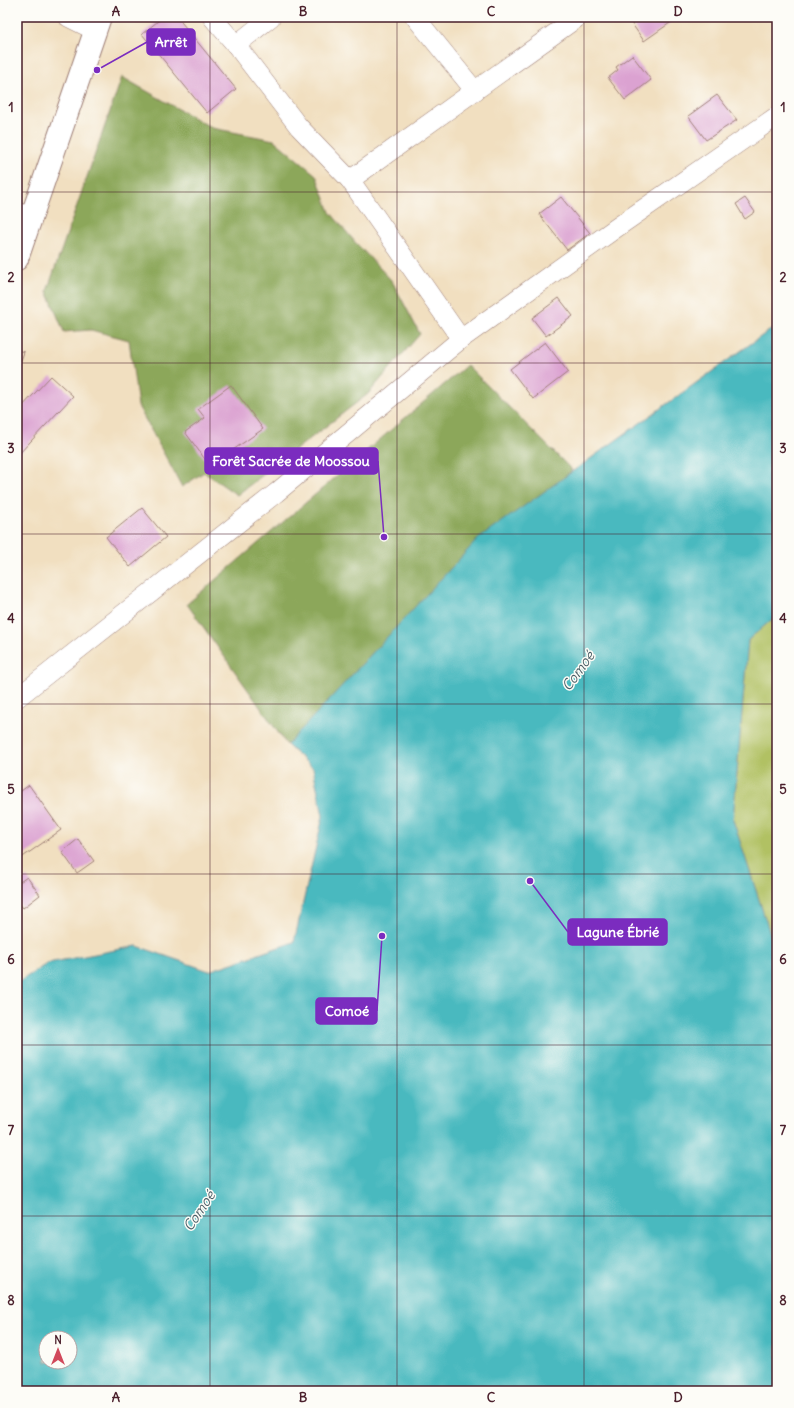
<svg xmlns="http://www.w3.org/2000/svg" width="794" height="1408" font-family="Delius,sans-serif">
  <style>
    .green { fill: #b1c164; stroke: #7e7048 }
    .forest { fill: #8ca75a; stroke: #6b6342 }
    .water { fill: #49b9bf; stroke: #4a6c75; fill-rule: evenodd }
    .building { fill: #dba2d1 }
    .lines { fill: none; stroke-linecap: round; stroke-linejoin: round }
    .minor-casing { stroke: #9e7f76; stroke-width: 20 }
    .tertiary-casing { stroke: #9e7f76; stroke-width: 24 }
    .minor { stroke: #fff; stroke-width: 19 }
    .tertiary { stroke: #fff; stroke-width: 22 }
    .grid { fill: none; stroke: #4a1f2b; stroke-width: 1; stroke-opacity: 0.55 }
    .labels { text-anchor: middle; stroke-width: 3; stroke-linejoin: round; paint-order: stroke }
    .water-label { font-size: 14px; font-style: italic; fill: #4a5d66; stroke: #fdfcf7 }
    .leader { fill: none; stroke: #7b2cbf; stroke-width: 1.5 }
    .callout-dot { fill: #7b2cbf; stroke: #fdfcf7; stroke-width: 1.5 }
    .callout { fill: #7b2cbf; stroke: #7b2cbf; stroke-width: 1.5 }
    .callout-label { font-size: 14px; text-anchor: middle; font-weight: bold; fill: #fff }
    .neatline { fill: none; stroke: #4a1f2b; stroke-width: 1.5 }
    .grid-label { font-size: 13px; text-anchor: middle; font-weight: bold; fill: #4a1f2b }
  </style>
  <rect width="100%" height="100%" fill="#fdfcf7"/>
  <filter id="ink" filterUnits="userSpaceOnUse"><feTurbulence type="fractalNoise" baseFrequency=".025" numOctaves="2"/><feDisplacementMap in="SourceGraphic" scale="8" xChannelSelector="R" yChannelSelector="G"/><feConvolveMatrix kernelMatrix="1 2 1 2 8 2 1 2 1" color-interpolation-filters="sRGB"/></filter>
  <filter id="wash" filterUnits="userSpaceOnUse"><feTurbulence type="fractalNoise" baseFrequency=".012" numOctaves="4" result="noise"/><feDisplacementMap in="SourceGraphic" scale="16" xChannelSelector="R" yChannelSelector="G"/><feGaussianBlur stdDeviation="0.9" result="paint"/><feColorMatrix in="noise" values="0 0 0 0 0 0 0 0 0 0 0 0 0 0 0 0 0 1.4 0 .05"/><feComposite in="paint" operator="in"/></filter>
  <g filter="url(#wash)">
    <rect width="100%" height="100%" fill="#f1dfc0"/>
    <path class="green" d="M777,615v340l-44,-135 15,-180z"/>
    <g class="forest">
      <path d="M122,77l90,51 62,12 42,35 14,37 25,30 37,39 28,53 -52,60 -131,101 -33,-23 -22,15 -44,-81 -9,-66 -38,-10 -27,2 -17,-41z"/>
      <path d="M467,365l105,105 -285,275 -100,-141z"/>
    </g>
    <path class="water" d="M777,325v290l-29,25 -15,180 44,135v436h-760v-408l31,-20 89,-17 72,25 85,-29 29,-126 -10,-48 -26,-23 191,-206zM46,1338h24v24h-24z"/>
    <g id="blocks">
      <g class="building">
        <path d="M163,17h14l59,72 -29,24 -65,-79z"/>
        <path d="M627,17h39l4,6 -26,18z"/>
        <path d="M632,55l19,25 -26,20 -17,-22 10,-8 -2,-3z"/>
        <path d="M717,95l20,25 -31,20 -18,-24z"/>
        <path d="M561,197l29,36 -23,17 -28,-36z"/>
        <path d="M745,198l10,14 -10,7 -9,-15z"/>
        <path d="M559,298l14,18 -27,20 -14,-18z"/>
        <path d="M545,342l23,30 -35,27 -23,-30z"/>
        <path d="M17,350l7,2 -7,20z"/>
        <path d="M51,376l22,20 -56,60v-44z"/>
        <path d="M231,385l32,44 -53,37 -25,-34 20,-14 -7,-9z"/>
        <path d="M142,508l24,29 -36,30 -24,-30z"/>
        <path d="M29,785l32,45 -44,31v-67z"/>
        <path d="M78,839l16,22 -17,12 -15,-21z"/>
        <path d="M27,877l13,18 -17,13 -6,-7v-17z"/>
      </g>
    </g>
  </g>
  <g filter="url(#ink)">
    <use href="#blocks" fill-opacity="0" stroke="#9e7f76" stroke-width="1"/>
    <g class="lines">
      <g class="minor-casing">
        <g id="minor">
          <path d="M68,17l28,14"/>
          <path d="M212,17l24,28 63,82 51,53 111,159"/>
          <path d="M415,17l60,74"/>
          <path d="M236,45l35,-28"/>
          <path d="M350,180l228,-163"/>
          <path d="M17,212l14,6"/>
          <path d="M17,698l259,-205 185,-154 155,-111 161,-112"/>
        </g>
      </g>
      <g class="tertiary-casing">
        <path id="tertiary" d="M17,259l83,-242"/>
      </g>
      <use href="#minor" class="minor"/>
      <use href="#tertiary" class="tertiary"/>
    </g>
  </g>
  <path class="grid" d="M210,17v1374M397,17v1374M584,17v1374M17,192h760M17,363h760M17,534h760M17,704h760M17,874h760M17,1045h760M17,1216h760"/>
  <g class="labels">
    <g class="water-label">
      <text transform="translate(578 671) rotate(-54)" y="5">Comoé</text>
      <text transform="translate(199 1211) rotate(-56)" y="5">Comoé</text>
    </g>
  </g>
  <path class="leader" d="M97 70L147 42M384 537L378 461M530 881L568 932M382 936L377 1011"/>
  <g class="callout-dot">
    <circle cx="97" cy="70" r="4"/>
    <circle cx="384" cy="537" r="4"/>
    <circle cx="530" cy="881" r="4"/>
    <circle cx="382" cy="936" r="4"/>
  </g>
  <g class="callout">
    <rect x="147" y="29" width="48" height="26" rx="4"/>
    <rect x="205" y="448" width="173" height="26" rx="4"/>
    <rect x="568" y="919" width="99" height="26" rx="4"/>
    <rect x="316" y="998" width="61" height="26" rx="4"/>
  </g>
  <g class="callout-label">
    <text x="171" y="47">Arrêt</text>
    <text x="291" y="466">Forêt Sacrée de Moossou</text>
    <text x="618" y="937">Lagune Ébrié</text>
    <text x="347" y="1016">Comoé</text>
  </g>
  <rect width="794" height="1408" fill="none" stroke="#fdfcf7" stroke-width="44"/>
  <g transform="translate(58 1350)"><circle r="19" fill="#fdfcf7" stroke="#b5a4a5"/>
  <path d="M0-3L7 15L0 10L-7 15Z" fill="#d1495b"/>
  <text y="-6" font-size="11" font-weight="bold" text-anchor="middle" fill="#4a1f2b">N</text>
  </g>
  <rect x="22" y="22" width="750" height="1364" class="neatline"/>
  <g class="grid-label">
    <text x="116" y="16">A</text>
    <text x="303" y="16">B</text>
    <text x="491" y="16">C</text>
    <text x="678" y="16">D</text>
    <text x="11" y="112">1</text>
    <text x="783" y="112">1</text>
    <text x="11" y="282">2</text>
    <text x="783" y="282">2</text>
    <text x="11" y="453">3</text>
    <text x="783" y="453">3</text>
    <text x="11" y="623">4</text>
    <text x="783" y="623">4</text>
    <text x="11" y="794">5</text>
    <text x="783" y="794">5</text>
    <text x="11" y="964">6</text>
    <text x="783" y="964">6</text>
    <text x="11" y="1135">7</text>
    <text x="783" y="1135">7</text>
    <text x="11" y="1305">8</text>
    <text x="783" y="1305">8</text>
    <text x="116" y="1402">A</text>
    <text x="303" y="1402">B</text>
    <text x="491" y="1402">C</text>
    <text x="678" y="1402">D</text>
  </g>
</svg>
